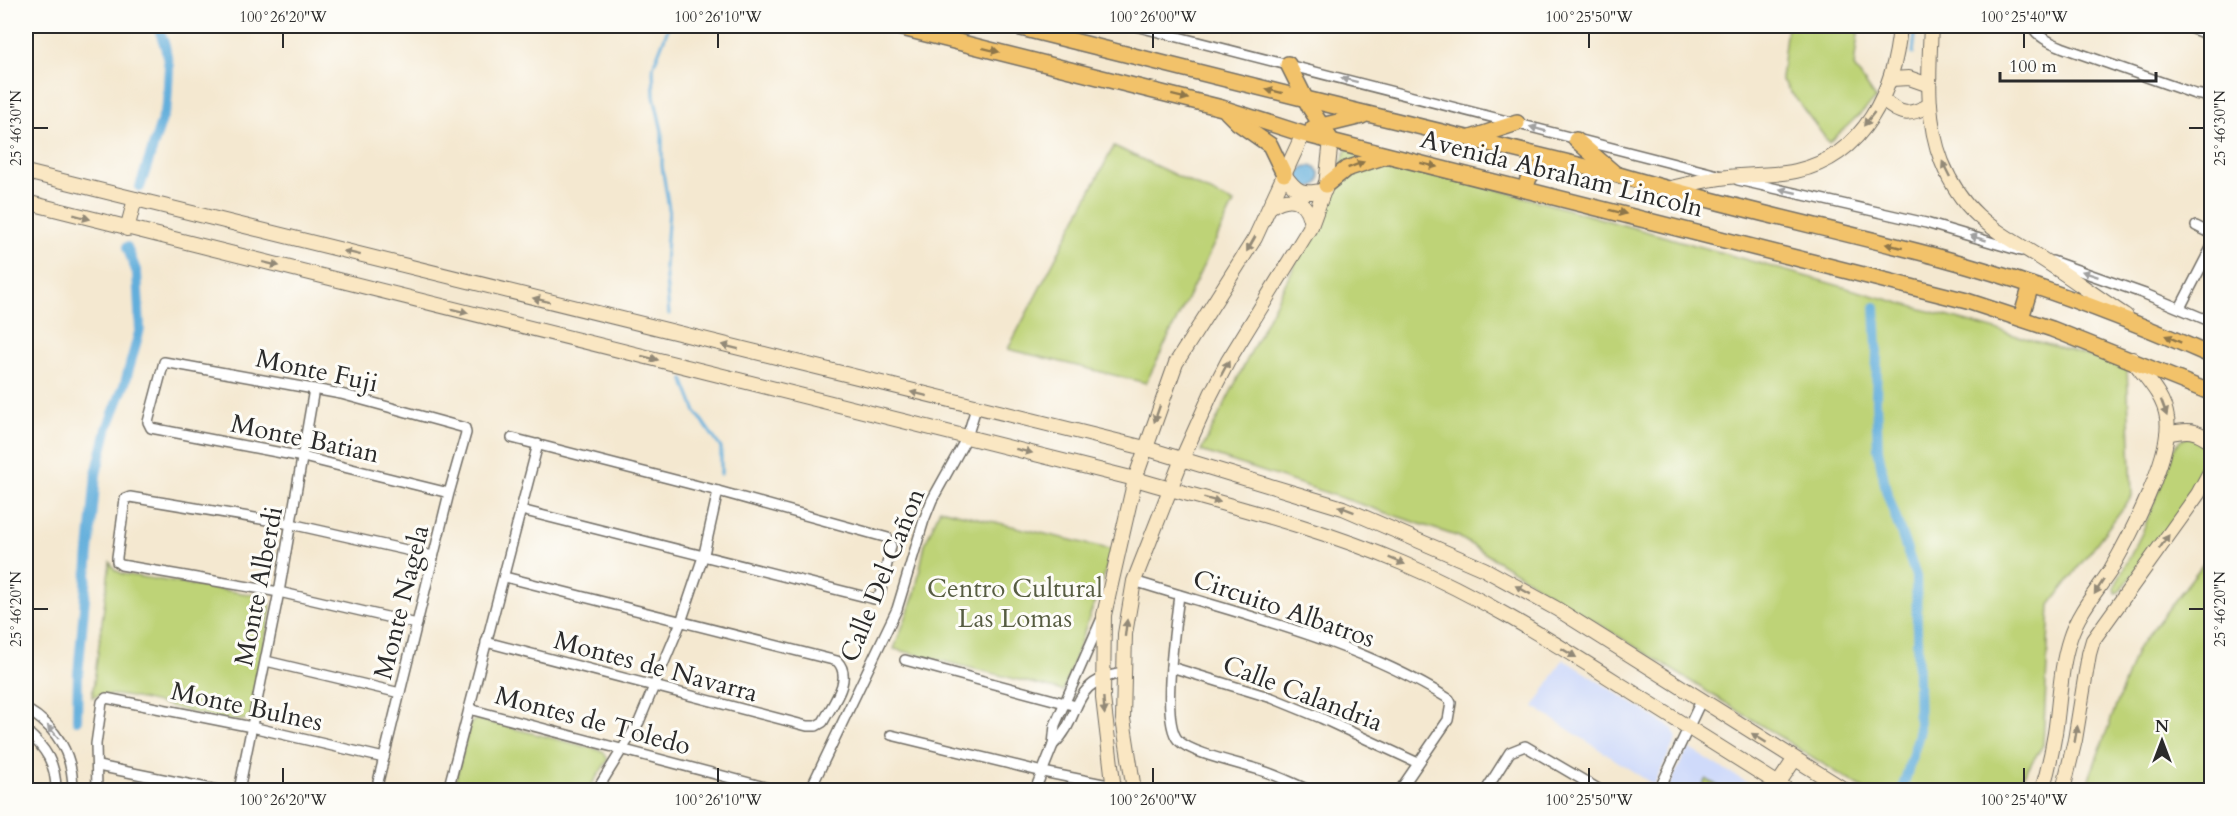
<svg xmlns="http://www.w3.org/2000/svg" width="2237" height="816" font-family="Cardo,serif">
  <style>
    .built { fill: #cfdafa }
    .green { fill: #bed377; stroke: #747f51; stroke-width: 1.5 }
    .water { fill: #62aedb; stroke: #466c83; stroke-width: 1.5 }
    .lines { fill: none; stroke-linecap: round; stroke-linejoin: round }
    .stream { stroke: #62aedb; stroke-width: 3 }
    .canal { stroke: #62aedb; stroke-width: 10 }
    .street-casing { stroke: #716d65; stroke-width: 12 }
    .secondary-casing { stroke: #716d65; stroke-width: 16 }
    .primary-casing { stroke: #716d65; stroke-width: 18 }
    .street { stroke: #fff; stroke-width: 9 }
    .secondary { stroke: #fae7c3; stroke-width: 14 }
    .primary { stroke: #f2c26a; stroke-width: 15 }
    .oneway { fill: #8e764a }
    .oneway2 { fill: #a0a0a0 }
    .oneway3 { fill: #928977 }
    .ticks { fill: none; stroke: #2b2b2b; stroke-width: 2 }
    .labels { text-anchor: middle; stroke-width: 6; stroke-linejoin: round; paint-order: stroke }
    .street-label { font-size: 26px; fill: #2b2b2b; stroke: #fdfcf7 }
    .park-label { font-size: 26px; fill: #575d42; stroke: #fdfcf7 }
    .neatline { fill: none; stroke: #2b2b2b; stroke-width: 2 }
    .ticks-label { font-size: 15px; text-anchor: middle; fill: #2b2b2b }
  </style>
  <rect width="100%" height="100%" fill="#fdfcf7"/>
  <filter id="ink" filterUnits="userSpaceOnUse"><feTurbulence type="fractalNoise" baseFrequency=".0167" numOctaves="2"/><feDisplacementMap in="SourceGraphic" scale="12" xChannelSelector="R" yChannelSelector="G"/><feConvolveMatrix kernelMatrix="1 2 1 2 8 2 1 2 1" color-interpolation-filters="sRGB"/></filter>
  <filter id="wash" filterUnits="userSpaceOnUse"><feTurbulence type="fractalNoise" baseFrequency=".008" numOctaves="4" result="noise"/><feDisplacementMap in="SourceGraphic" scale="24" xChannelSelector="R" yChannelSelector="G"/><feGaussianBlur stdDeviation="1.35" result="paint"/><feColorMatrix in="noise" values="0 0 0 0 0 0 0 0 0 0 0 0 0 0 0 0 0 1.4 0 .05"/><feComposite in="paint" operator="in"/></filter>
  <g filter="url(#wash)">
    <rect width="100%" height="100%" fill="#f4e8d0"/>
    <g class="built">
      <path d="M1563,659l110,70 3,10 -22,46 -120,-78z"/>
      <path d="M1688,748l72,42h-93z"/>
    </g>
    <g class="green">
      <path d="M1787,26h72l-5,41 22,32 -47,44 -48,-64z"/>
      <path d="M1114,146l120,57 -88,180 -138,-34z"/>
      <path d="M1347,147l780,220 5,129 -82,109 -7,140 -29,45h-149l-406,-253 -258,-86 129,-256z"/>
      <path d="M2189,436l19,9c6,30 -68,122 -89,147l-4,1 -1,-5 28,-55 28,-70 3,-13 7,-9z"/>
      <path d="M940,509l173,41 -50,141 -169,-42 21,-56 10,-49z"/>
      <path d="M2211,554v236h-126l52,-141z"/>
      <path d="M110,562l5,8 8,4 138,22 8,4 2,8 -19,104 -3,6c-24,13 -122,-34 -157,-21z"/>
      <path d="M476,719l127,32 5,9 -20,30h-135l17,-66z"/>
      <path d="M1706,779l18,11h-25z"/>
    </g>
    <circle class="water" cx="1309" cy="177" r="11"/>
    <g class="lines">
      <g class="stream">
        <path d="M1913,53l3,-27"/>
        <path d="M669,314l-4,-48 4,-57 -7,-43v-35l-8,-35 -1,-29 16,-41"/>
        <path d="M683,379l13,33 25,36v26"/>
      </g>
      <g class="canal">
        <path d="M140,187l27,-83 2,-37 -4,-21 -7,-20"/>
        <path d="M1875,307l2,39 -1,56 2,47 8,41 30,86 3,158 -17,56"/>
        <path d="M77,720l1,-45 18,-201 12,-48 17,-43 15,-54 -3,-56 -10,-26"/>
      </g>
    </g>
  </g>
  <g filter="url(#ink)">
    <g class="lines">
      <g class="street-casing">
        <g id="street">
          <path d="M1135,26l587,150"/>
          <path d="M2032,26c6,12 20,17 32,22l131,46 17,3"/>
          <path d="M2184,26l28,10"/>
          <path d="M1738,180l188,43 95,28"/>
          <path d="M2196,226l16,8"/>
          <path d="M2052,261l93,33 67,28"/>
          <path d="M2180,308l32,-62"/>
          <path d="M512,438l206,53 170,47 3,8 -11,49 -6,4 -353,-89"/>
          <path d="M1134,581c107,34 219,58 315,118l2,4 -3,17 -48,70"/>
          <path d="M1179,595c-3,28 -19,125 -1,145 13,14 65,24 85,31 16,5 31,13 46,19"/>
          <path d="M417,624l-138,-32 -158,-27 -4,-3v-5l8,-58 5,-2 161,27 142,32"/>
          <path d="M486,642l321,84h9l7,-4c9,-17 31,-44 14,-61l-332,-84"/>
          <path d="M905,660l171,46"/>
          <path d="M266,661l134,32"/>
          <path d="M1171,667l101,31 49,20 97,45"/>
          <path d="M26,709c31,18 47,46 47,81"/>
          <path d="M469,709l307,81"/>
          <path d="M26,731c20,17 30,33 30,59"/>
          <path d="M891,735l152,37 70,14"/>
          <path d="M1053,745c31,-28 14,-64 71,-72"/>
          <path d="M98,766l119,24"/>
          <path d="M811,787l13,3"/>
          <path d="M97,790l-1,-46 6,-42 4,-4 146,29 132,31"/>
          <path d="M239,790l40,-198 35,-203"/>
          <path d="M376,790l73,-297 17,-60 -1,-5 -124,-34 -177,-32 -16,60 3,6 152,29 146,36"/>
          <path d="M448,790l90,-346"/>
          <path d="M597,790l42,-68 42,-100 23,-68 14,-63"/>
          <path d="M810,790l87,-181 27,-89 8,-20 35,-63 9,-29"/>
          <path d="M1035,790l18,-45 2,-20 47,-107"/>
          <path d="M1486,790l24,-38 15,-6 75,44"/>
          <path d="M1659,790l42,-89"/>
        </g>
      </g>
      <g class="secondary-casing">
        <g id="secondary">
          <path d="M1931,26c-2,45 -6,93 11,136 20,50 49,66 92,92 31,19 61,42 92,62"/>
          <path d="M1891,79l18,-1 20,7"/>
          <path d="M1883,100c18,16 26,16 47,5"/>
          <path d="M26,172l1119,276 198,60 141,61 73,40 288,181"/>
          <path d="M1284,174c13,19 18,21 41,16"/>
          <path d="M1665,189c21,-4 42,-10 63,-12 23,-3 46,-1 68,-6 69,-15 99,-82 104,-145"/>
          <path d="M26,202l1109,277c90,26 180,47 267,84 75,32 145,75 214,119 57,36 115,72 172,108"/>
          <path d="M1270,207c22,-15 38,-7 41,19"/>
          <path d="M127,229l8,-30"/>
          <path d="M2167,434c21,-5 28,-5 45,8"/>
          <path d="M1778,784l16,-24"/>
          <path d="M1114,790l-11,-92 1,-83 31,-136 41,-116 79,-125 48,-104"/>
          <path d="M1134,790l-11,-71 2,-85 9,-53 48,-122 29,-65 17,-33 83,-135 15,-41 5,-45"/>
          <path d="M2042,790c6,-19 10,-38 13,-57 5,-32 5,-65 15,-95 8,-25 26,-46 40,-67 19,-33 63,-116 57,-153 -3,-23 -22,-41 -35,-59"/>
          <path d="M2063,790l12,-50 14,-86 4,-14 105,-146 14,-26"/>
        </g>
      </g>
      <g class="primary-casing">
        <g id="primary">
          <path d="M894,26l328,82 81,26 664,167 85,28 160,64"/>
          <path d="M1013,26l293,73 309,75c108,32 218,55 327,84 93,25 182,59 270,98"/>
          <path d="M1288,64l22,44 21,32"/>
          <path d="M1227,112l10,10 33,23 14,29"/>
          <path d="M1313,128l49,-12"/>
          <path d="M1471,138l46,-15"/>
          <path d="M1576,140l37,32"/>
          <path d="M1326,185l20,-16 40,-13"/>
          <path d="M1527,189c-2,-20 18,-23 33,-25"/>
          <path d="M2021,318l10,-33"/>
        </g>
      </g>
      <use href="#street" class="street"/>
      <use href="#secondary" class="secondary"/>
      <use href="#primary" class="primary"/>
    </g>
    <defs><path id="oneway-solid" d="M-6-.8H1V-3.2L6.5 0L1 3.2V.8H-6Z" transform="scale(1.5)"/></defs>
    <g class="oneway">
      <use href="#oneway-solid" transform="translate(991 50) rotate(14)"/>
      <use href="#oneway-solid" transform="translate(1274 91) rotate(-166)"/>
      <use href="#oneway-solid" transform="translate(1180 97) rotate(14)"/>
      <use href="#oneway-solid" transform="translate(1356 165) rotate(-21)"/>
      <use href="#oneway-solid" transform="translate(1429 165) rotate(14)"/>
      <use href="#oneway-solid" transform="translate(1618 212) rotate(14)"/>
      <use href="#oneway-solid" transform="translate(1894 246) rotate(-166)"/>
      <use href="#oneway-solid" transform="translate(2173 339) rotate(-156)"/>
    </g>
    <g class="oneway2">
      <use href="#oneway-solid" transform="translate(1349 80) rotate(-166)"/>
      <use href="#oneway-solid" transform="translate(1538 129) rotate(-164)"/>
      <use href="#oneway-solid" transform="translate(1788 191) rotate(-167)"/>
      <use href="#oneway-solid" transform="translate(1978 238) rotate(-164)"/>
      <use href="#oneway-solid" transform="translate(2090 274) rotate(-161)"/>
      <use href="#oneway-solid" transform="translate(53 732) rotate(-130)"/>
    </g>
    <g class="oneway3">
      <use href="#oneway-solid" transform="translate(1869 119) rotate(128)"/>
      <use href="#oneway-solid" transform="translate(1946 169) rotate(-116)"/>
      <use href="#oneway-solid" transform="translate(82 217) rotate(15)"/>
      <use href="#oneway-solid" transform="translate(1251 244) rotate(120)"/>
      <use href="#oneway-solid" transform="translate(352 253) rotate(-166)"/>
      <use href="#oneway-solid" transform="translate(271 264) rotate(14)"/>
      <use href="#oneway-solid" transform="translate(541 300) rotate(-166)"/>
      <use href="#oneway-solid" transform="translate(460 311) rotate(14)"/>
      <use href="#oneway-solid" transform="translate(730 347) rotate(-166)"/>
      <use href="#oneway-solid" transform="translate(650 358) rotate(14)"/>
      <use href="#oneway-solid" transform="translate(1225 368) rotate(-62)"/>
      <use href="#oneway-solid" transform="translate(919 394) rotate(-166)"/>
      <use href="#oneway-solid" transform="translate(2164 408) rotate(70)"/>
      <use href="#oneway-solid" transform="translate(1157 414) rotate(109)"/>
      <use href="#oneway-solid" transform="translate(1024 451) rotate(14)"/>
      <use href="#oneway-solid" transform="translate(1212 500) rotate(15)"/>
      <use href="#oneway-solid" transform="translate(1346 509) rotate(-160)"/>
      <use href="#oneway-solid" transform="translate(2164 542) rotate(-55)"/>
      <use href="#oneway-solid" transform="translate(1397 561) rotate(22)"/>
      <use href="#oneway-solid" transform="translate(2099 587) rotate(123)"/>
      <use href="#oneway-solid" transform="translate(1523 590) rotate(-151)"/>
      <use href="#oneway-solid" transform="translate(1126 628) rotate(-83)"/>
      <use href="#oneway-solid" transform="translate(1569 653) rotate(31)"/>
      <use href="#oneway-solid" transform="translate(1104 706) rotate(86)"/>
      <use href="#oneway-solid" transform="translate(2076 734) rotate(-80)"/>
      <use href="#oneway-solid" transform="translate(1759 738) rotate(-148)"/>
    </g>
  </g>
  <path class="ticks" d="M283,33v15M718,33v15M1153,33v15M1589,33v15M2024,33v15M33,128h15M2189,128h15M33,609h15M2189,609h15M283,768v15M718,768v15M1153,768v15M1589,768v15M2024,768v15"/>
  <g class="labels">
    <g class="street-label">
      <text transform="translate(1562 173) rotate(14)" y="9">Avenida Abraham Lincoln</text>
      <text transform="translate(317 370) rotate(12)" y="9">Monte Fuji</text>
      <text transform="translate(305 438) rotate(12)" y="9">Monte Batian</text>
      <text transform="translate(882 575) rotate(-68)" y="9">Calle Del Cañon</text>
      <text transform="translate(258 586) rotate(-79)" y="9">Monte Alberdi</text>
      <text transform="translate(401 602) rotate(-76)" y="9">Monte Nagela</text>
      <text transform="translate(1284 608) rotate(19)" y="9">Circuito Albatros</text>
      <text transform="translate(656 666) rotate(15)" y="9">Montes de Navarra</text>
      <text transform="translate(1303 693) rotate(21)" y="9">Calle Calandria</text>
      <text transform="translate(247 706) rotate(12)" y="9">Monte Bulnes</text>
      <text transform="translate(593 720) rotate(15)" y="9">Montes de Toledo</text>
    </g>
    <g class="park-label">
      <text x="1015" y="597">Centro Cultural<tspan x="1015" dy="30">Las Lomas</tspan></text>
    </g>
  </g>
  <rect width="2237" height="816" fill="none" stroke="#fdfcf7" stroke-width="66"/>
  <g transform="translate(2162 741)" stroke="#fdfcf7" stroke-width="4.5" paint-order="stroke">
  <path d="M0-4.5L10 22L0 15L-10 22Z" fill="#2b2b2b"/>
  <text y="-9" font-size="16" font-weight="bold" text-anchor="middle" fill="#2b2b2b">N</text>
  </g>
  <path d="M2000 72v9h156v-9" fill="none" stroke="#2b2b2b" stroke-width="3"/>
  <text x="2009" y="72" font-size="18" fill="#2b2b2b" stroke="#fdfcf7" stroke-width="4.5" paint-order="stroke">100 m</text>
  <rect x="33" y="33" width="2171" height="750" class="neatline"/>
  <g class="ticks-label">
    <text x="283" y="22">100°26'20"W</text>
    <text x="718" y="22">100°26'10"W</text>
    <text x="1153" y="22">100°26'00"W</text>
    <text x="1589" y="22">100°25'50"W</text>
    <text x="2024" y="22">100°25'40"W</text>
    <text transform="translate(16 128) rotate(-90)" y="5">25°46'30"N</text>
    <text transform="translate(2220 128) rotate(-90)" y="5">25°46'30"N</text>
    <text transform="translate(16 609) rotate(-90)" y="5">25°46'20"N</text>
    <text transform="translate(2220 609) rotate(-90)" y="5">25°46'20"N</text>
    <text x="283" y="805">100°26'20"W</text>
    <text x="718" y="805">100°26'10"W</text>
    <text x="1153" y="805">100°26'00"W</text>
    <text x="1589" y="805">100°25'50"W</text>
    <text x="2024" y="805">100°25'40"W</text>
  </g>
</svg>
